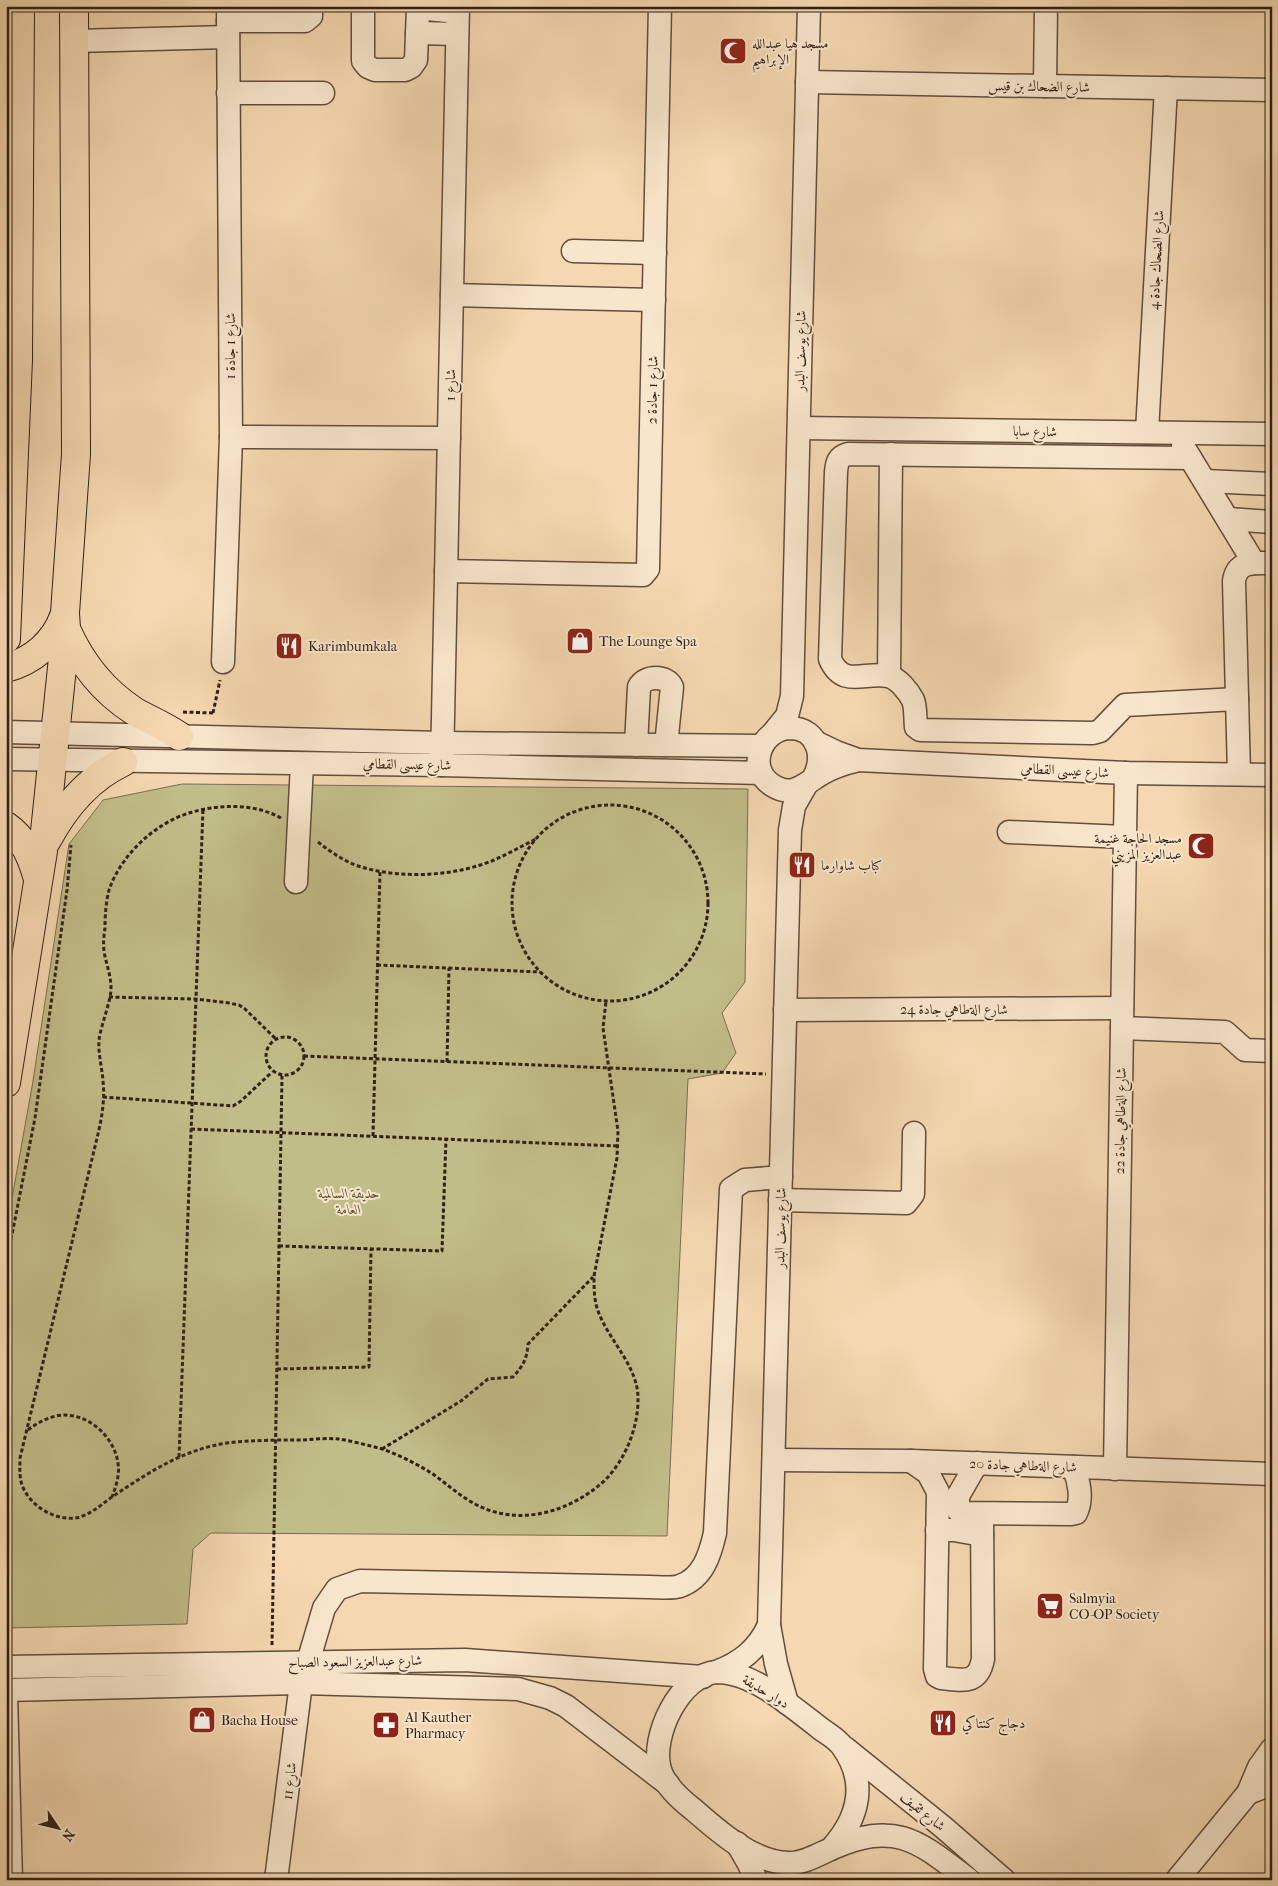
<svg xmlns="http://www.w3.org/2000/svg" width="1278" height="1886" font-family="'IM FELL French Canon',Amiri,serif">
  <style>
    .green { fill: #c1bd88; stroke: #796e50 }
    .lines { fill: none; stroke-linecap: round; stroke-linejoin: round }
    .minor-casing { stroke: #624d3e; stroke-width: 25 }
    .major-casing { stroke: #311f17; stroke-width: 30 }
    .highway-casing { stroke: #311f17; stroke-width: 30 }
    .path { stroke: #311f17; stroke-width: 3; stroke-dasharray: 4 2.5; stroke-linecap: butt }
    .minor { stroke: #f8e6cc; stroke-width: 22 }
    .major { stroke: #f5d8b1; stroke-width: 28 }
    .highway { stroke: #f5d8b1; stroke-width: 28 }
    .labels { text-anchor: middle; stroke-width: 4; stroke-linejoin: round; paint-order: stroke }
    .poi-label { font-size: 14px; fill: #311f17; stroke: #f8e6cc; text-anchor: start }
    .street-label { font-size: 14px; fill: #311f17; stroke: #f8e6cc }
    .park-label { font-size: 14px; font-style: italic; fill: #5c4e39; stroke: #f8e6cc }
  </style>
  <rect width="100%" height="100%" fill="#f5d8b1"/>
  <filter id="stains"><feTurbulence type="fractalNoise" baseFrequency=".004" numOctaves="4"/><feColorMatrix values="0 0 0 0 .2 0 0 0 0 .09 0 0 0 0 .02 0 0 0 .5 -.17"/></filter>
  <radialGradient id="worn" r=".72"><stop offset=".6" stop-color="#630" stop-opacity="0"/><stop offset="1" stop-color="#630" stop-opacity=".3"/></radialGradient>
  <path class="green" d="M182,784l566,5 -3,193 -23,31 14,40 -14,20 -34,6 -21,457 -456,-3 -18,16 -6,75 -181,4v-396l27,-151 36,-237 34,-44z"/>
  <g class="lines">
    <g class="minor-casing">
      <g id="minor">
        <path d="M228,6l3,431 218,1"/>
        <path d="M363,6v55l5,6 7,3h30l6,-3 5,-7 2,-52"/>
        <path d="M418,6v2l39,4"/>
        <path d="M228,21h77l6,-5v-10"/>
        <path d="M417,33l40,1"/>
        <path d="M75,41l153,-4"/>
        <path d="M807,82l465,8"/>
        <path d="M1045,86l1,-80"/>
        <path d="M228,93h95"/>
        <path d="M573,251l82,2"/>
        <path d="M452,295l202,5"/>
        <path d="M799,428l473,6"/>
        <path d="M1147,432l19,-344"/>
        <path d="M1183,446l71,117"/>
        <path d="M1190,458l-342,-4c-10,3 -11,8 -12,18l-6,187c13,30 35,12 58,17 10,2 20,15 25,24 3,8 2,18 3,27l4,3 173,3 7,-2 25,-26 112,-6"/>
        <path d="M1205,481l67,3"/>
        <path d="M1228,519l44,3"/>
        <path d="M446,571l197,4 5,-6 12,-563"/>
        <path d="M223,662l8,-225"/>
        <path d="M889,676l2,-222"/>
        <path d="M6,732l436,11 319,3"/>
        <path d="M774,732l13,-16 5,-20 17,-690"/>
        <path d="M815,742l21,10 22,8 268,13 146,2"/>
        <path d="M636,745l3,-58c6,-12 28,-12 33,0l-6,58"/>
        <path d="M6,759l436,6 319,8"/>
        <path d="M442,765l16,-759"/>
        <path d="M1239,774l-5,-193c3,-21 21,-18 38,-18"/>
        <path d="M813,779c12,-21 6,-50 -22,-51 -30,0 -45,40 -19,57 21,14 33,-2 51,-12 11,-7 23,-10 35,-13"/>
        <path d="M1009,832l116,5"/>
        <path d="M296,882l6,-118"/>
        <path d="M785,1010l337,-2"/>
        <path d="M1122,1028l103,4 20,18 27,1"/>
        <path d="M780,1200l126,3 7,-9 1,-61"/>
        <path d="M774,1460l137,1 361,13"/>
        <path d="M911,1461l17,12 10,19 -3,177 2,7 4,2c22,2 37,7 42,-19l-1,-145"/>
        <path d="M977,1463l-19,33v14l3,3 110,1 5,-1c7,-14 3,-33 -3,-46"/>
        <path d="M1115,1469l11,-696"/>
        <path d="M937,1530h17l28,5"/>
        <path d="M308,1662l16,-54 13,-19 23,-8 289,6c9,0 23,2 31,-1 23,-8 30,-31 35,-53l16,-344 14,-9 36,-3"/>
        <path d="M6,1667l459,-7 238,17"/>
        <path d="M716,1672c25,-9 42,-23 53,-47"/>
        <path d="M6,1690l295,-7 217,6 32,9 16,8 102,78"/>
        <path d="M6,1694l5,186"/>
        <path d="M787,1703l-11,-39 -7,-39 21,-795 4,-24 12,-21"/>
        <path d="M845,1748l98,79 61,53"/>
        <path d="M1248,1793l24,-9"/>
        <path d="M737,1843l12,21 7,16"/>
        <path d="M831,1849c28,-31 37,-67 11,-103 -5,-7 -14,-12 -21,-17 -18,-14 -35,-28 -54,-40 -15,-9 -32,-17 -50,-17 -37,2 -67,65 -57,98 5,15 21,30 34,40 25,22 59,52 94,53 15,1 31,-9 45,-15 64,-28 86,-6 136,32"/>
        <path d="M276,1880l25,-197"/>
        <path d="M1177,1880l71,-87 11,-26 13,-18"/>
      </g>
    </g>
    <g class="major-casing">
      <g id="major">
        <path d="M66,629c15,34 37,62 68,82 15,9 31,15 45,25"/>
        <path d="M6,668c27,-7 49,-26 58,-52"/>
        <path d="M6,826c19,13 26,32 32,53"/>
        <path d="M47,840c17,-32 42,-62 76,-78"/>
        <path d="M6,1083l37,-232 23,-222 -1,-16 11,-159 -2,-448"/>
      </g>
    </g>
    <g class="highway-casing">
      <path id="highway" d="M6,639l12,-279 2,-354"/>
    </g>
    <g class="path">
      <path d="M183,712l30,1"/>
      <path d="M213,713l7,-33"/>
      <circle cx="610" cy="903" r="98"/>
      <path d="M281,818c-27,-15 -63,-14 -92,-5 -35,11 -68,42 -80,77 -3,12 -4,25 -4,38 -1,7 -2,15 -1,23 2,13 7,24 7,37 0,14 -10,36 -12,52 -1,14 3,27 4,41 2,18 -1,36 -5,53l-78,324c0,10 -1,18 2,27 8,22 36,38 58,32 15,-5 25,-16 38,-24 34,-23 68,-44 109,-50 25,-3 51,-3 76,-3 12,-1 25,-2 36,-1 13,2 27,6 40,9 16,5 34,14 49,23 16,10 30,24 47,33 41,22 88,10 122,-17 25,-19 41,-56 41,-87 1,-33 -29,-59 -40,-89 -4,-11 -4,-23 -4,-35l23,-118 1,-27 -15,-103 3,-27"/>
      <path d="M318,842c14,11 30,22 47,26 40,11 91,8 129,-8 14,-6 28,-14 42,-21"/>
      <path d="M377,965l163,7"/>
      <path d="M109,997l87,2 33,4 10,2 6,4 31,30"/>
      <circle cx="285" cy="1056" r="19"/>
      <path d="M304,1056l462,18"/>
      <path d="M447,1062l2,-94"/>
      <path d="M103,1097l130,9 8,-5 31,-29"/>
      <path d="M191,1129l426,17"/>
      <path d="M373,1136l7,-265"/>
      <path d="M279,1246l163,5 4,-112"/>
      <path d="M6,1265l29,-147 32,-228 4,-45"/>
      <path d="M277,1369l92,-2 2,-118"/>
      <path d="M28,1430c9,-7 17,-11 28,-14 29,-6 58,19 62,47 2,12 -2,23 -6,34"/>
      <path d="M382,1449l79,-48 27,-22 25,-2c10,-11 14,-18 15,-33l65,-67"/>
      <path d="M179,1457l24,-648"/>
      <path d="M272,1645l10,-569"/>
    </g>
    <use href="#minor" class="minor"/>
    <use href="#major" class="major"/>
    <use href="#highway" class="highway"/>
  </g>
  <defs>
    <g id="mosque-square" transform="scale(1.4375)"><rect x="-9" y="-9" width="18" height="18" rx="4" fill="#8f2418" stroke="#f8e6cc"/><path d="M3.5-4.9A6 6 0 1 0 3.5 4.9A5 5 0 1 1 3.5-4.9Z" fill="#fff"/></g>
    <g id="shop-square" transform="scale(1.4375)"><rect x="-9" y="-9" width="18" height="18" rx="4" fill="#8f2418" stroke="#f8e6cc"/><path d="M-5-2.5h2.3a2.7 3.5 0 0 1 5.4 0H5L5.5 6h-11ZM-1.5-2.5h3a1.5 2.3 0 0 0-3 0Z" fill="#fff"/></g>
    <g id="restaurant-square" transform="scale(1.4375)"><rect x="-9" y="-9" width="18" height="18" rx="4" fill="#8f2418" stroke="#f8e6cc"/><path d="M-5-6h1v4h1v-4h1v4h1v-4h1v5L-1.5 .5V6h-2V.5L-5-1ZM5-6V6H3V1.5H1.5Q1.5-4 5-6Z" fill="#fff"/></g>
    <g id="supermarket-square" transform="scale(1.4375)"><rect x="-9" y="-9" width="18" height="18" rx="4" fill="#8f2418" stroke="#f8e6cc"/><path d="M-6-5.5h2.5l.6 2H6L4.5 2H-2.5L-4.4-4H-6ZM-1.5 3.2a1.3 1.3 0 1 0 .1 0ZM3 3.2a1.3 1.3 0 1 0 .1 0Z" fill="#fff"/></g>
    <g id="pharmacy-square" transform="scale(1.4375)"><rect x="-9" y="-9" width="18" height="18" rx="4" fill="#8f2418" stroke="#f8e6cc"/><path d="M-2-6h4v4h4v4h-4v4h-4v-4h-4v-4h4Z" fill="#fff"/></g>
  </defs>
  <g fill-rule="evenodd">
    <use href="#mosque-square" x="733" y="51"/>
    <use href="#shop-square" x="580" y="641"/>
    <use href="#restaurant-square" x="289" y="646"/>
    <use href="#mosque-square" x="1201" y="846"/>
    <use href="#restaurant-square" x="802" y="865"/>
    <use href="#supermarket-square" x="1050" y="1606"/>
    <use href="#shop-square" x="202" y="1720"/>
    <use href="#restaurant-square" x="943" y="1723"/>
    <use href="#pharmacy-square" x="386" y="1725"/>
  </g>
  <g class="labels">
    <g class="poi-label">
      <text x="752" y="48">مسجد هيا عبدالله<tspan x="752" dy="16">الإبراهيم</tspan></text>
      <text x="599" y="646">The Lounge Spa</text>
      <text x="308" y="651">Karimbumkala</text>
      <text x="1182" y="843" text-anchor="end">مسجد الحاجة غنيمة<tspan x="1182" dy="16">عبدالعزيز المزيني</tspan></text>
      <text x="821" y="870">كباب شاوارما</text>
      <text x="1069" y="1603">Salmyia<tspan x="1069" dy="16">CO-OP Society</tspan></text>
      <text x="405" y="1722">Al Kauther<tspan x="405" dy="16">Pharmacy</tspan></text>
      <text x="221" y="1725">Bacha House</text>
      <text x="962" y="1728">دجاج كنتاكي</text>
    </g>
    <g class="street-label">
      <text transform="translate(1039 86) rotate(1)" y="5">شارع الضحاك بن قيس</text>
      <text transform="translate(1156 260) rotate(-87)" y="5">شارع الضحاك جادة 4</text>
      <text transform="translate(230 346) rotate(-90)" y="5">شارع 1 جادة 1</text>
      <text transform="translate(800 351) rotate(-89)" y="5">شارع يوسف البدر</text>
      <text transform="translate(450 385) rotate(-89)" y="5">شارع 1</text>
      <text transform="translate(652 390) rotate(-89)" y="5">شارع 1 جادة 2</text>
      <text transform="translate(1035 431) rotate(1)" y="5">شارع سابا</text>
      <text transform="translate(407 764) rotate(1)" y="5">شارع عيسى القطامي</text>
      <text transform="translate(1065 770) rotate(3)" y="5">شارع عيسى القطامي</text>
      <text x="954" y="1014">شارع الةطاهي جادة 24</text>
      <text transform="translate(1120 1121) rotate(-89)" y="5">شارع الةطاهي جادة 22</text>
      <text transform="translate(780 1228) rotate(-89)" y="5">شارع يوسف البدر</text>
      <text transform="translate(1023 1465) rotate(2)" y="5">شارع الةطاهي جادة 20</text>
      <text transform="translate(355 1661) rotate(-1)" y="5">شارع عبدالعزيز السعود الصباح</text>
      <text transform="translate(766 1691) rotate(31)" y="5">دوار حديقة</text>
      <text transform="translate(289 1781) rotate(-83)" y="5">شارع 11</text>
      <text transform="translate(923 1811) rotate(39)" y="5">شارع ثقيف</text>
    </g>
    <g class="park-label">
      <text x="349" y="1198">حديقة السالمية<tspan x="349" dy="16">العامة</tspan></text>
    </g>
  </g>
  <rect width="1278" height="1886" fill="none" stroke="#f5d8b1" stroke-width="25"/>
  <rect x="8" y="8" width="1263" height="1871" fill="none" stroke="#311f17" stroke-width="2.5"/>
  <rect x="12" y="12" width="1253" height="1861" fill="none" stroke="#311f17"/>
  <g transform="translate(58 1828) rotate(125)" stroke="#f8e6cc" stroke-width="4" paint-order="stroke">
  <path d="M0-4L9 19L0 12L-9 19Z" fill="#311f17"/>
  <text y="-8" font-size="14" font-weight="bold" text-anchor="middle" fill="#311f17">N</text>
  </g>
  <rect width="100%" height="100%" filter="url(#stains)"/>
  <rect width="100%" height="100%" fill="url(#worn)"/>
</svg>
